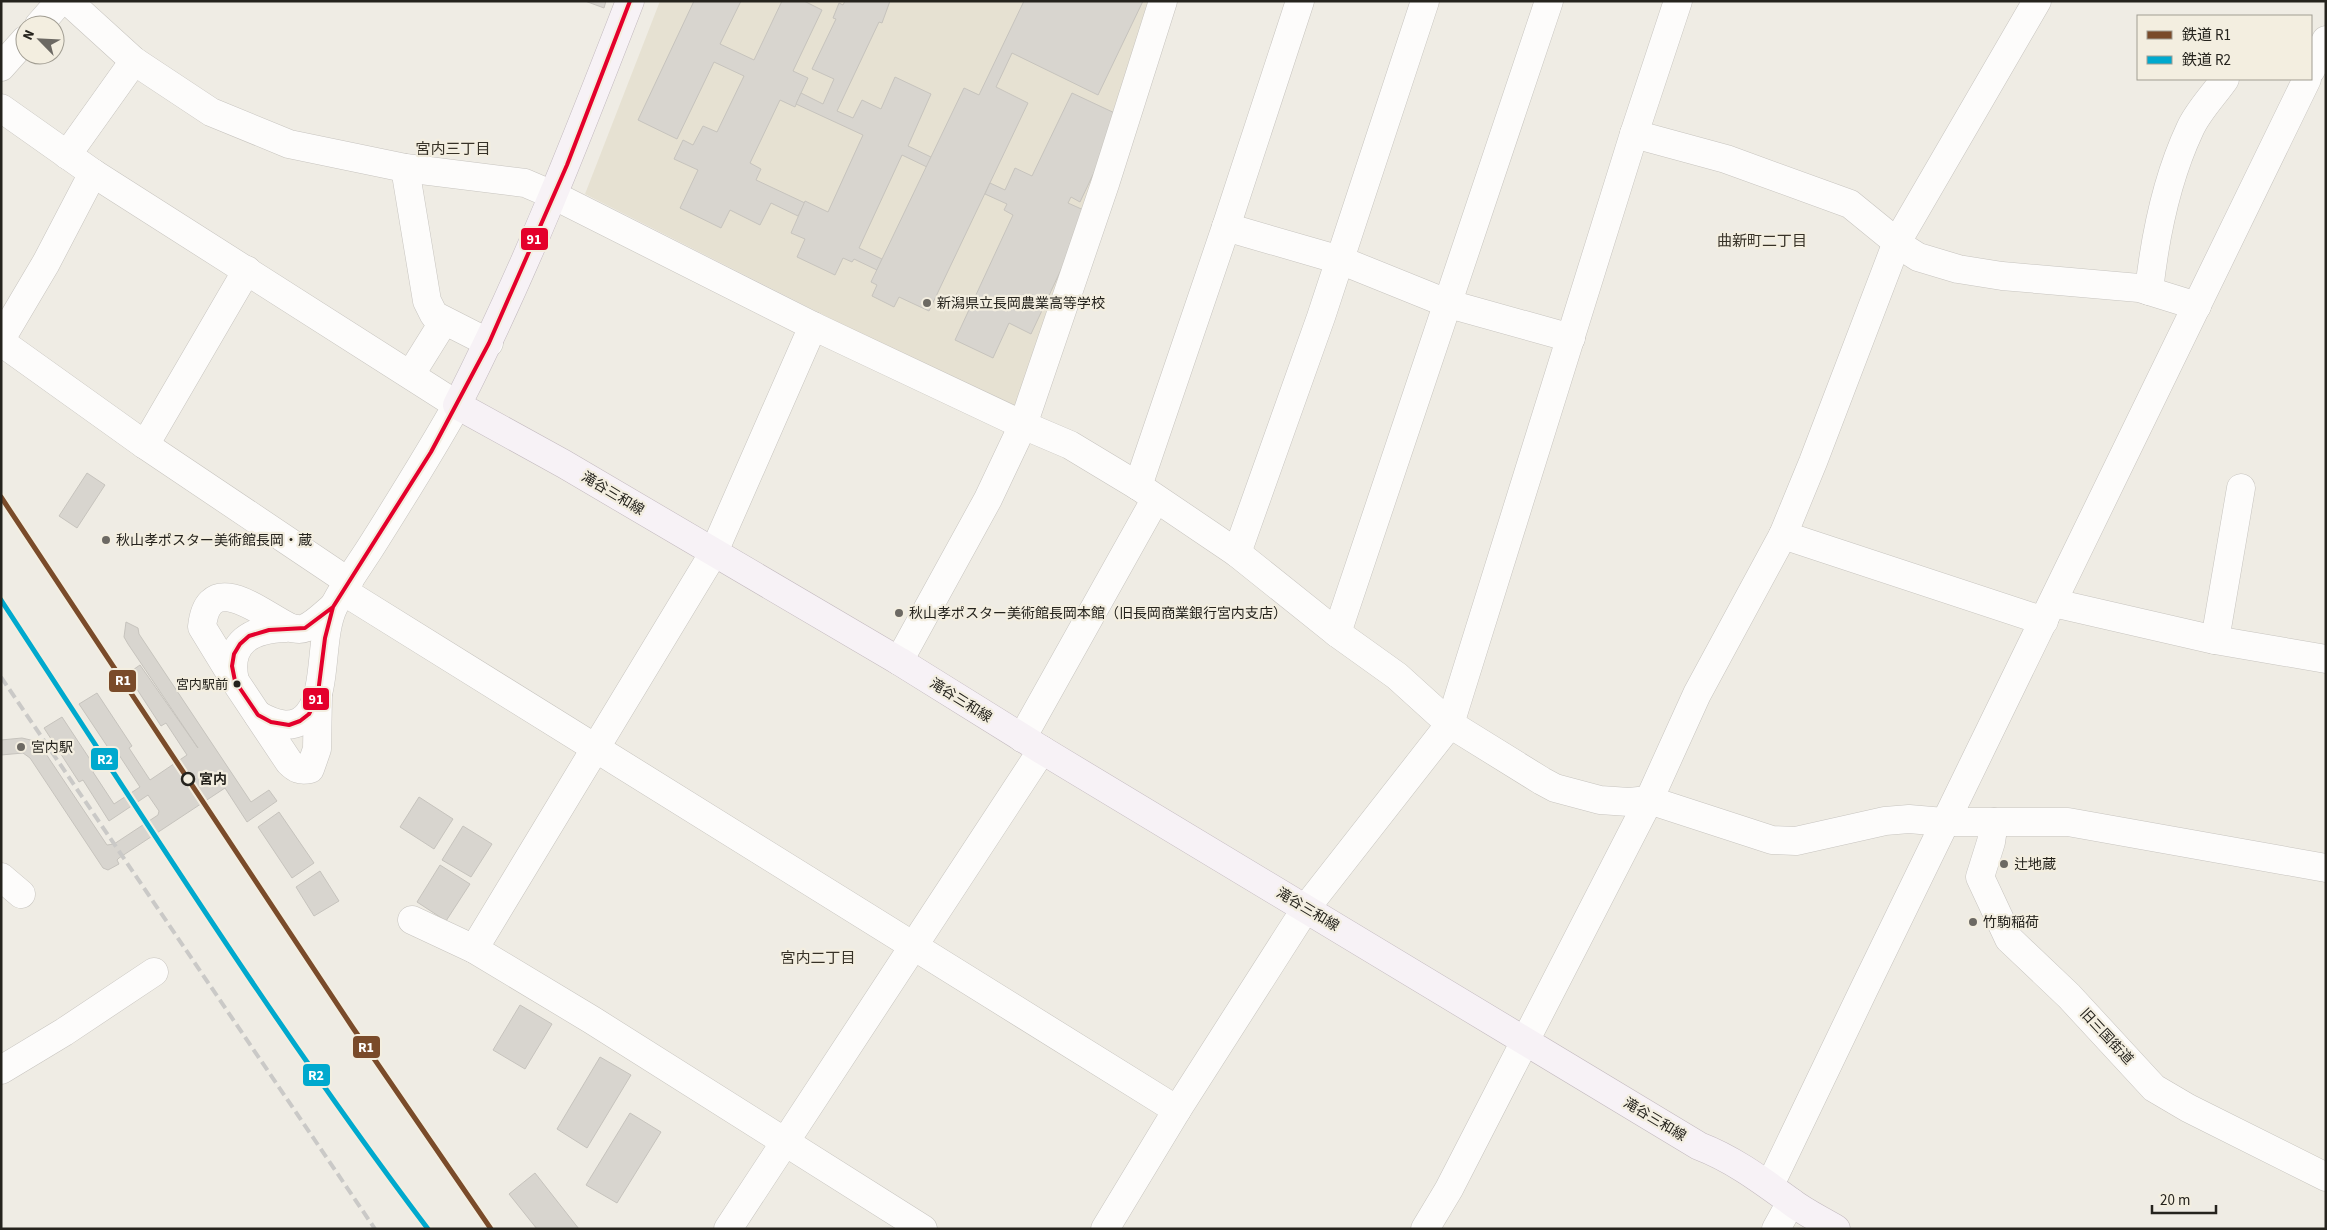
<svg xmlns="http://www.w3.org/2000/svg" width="2327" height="1230" font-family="'Source Sans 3','Noto Sans JP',sans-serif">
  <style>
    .built { fill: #e6e1d2 }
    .building { fill: #d8d5cf; stroke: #c6c3bd }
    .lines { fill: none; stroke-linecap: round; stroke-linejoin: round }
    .minor-casing { stroke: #c7c4bf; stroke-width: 29 }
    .major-casing { stroke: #c3babf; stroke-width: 29 }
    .minor { stroke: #fdfcfb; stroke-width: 28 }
    .major { stroke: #f7f2f6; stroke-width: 28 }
    .rail { stroke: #cac9c7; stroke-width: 4; stroke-dasharray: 10 5; stroke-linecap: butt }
    .bus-1-casing { stroke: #f3eee0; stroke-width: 8 }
    .bus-1 { stroke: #e4002b; stroke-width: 4 }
    .rail-1-casing { stroke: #f3eee0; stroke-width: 9 }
    .rail-2-casing { stroke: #f3eee0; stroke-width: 9 }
    .rail-1 { stroke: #7a4b2a; stroke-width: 5 }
    .rail-2 { stroke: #00a9ce; stroke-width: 5 }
    .poi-dot { fill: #6c6963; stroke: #f3eee0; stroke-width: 2 }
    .bus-dot { fill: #25231d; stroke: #f3eee0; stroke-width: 2 }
    .stop-dot { fill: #f3eee0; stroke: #25231d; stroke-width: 2.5 }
    .labels { text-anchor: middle; stroke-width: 4.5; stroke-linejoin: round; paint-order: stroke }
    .bus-label { font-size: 13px; fill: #25231d; stroke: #f3eee0; text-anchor: end }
    .poi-label { font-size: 14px; fill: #25231d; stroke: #f3eee0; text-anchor: start }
    .street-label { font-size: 14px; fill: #25231d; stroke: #f3eee0 }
    .stop-label { font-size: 14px; font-weight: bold; fill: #25231d; stroke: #f3eee0; text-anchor: start }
    .neighbourhood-label { font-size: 15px; fill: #373227; stroke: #f3eee0 }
    .line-badge { stroke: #f3eee0; stroke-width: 2 }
    .badge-label { font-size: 14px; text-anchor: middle; font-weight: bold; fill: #fff }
  </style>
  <rect width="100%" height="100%" fill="#efece4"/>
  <path class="built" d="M660,1h491l-134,412 -432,-219z"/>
  <g class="building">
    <path d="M585,1h21l-2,7z"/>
    <path d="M694,1h47l-21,43 34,16 28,-59h22l18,9 -29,61 15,7 -7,15 -6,14 -15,-7 -30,63 11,6 -5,11 49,23 -7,13 -27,-13 -11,22 -30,-15 -9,18 -41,-20 18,-38 -24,-11 9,-19 10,5 10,-19 14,6 27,-56 -30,-14 -37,77 -39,-19z"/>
    <path d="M845,1h45l-8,22 -3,-1 -42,89 16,7 9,-18 19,9 14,-32 36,17 -23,52 23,11 -4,10 -25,-12 -43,93 23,11 -5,11 -23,-11 -2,3 -9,-4 -8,17 -38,-18 8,-18 -14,-6 14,-32 23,11 35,-77 -67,-31 5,-11 22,11 11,-25 -22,-10 24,-50 -3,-1 6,-15 4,2z"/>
    <path d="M1024,1h119l-45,94 -86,-42 -16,34 32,16 -99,208 -30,-14 -5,10 -22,-11 5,-11 -6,-3 93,-194 15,7z"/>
    <path d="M1072,93l49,23 -41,86 -9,-5 -3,6 20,9 -57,122 -22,-11 -16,35 -38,-18 58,-125 -9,-5 3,-6 -22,-10 5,-11 15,7 10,-22 17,8z"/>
    <path d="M87,473l18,12 -28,43 -18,-12z"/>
    <path d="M126,622l12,6 1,6 112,168 18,-12 8,11 -30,21 -22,-34 -106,70 -2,2 2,4 -11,6 -5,-2 -73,-110 -7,-5 -22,2v-15l21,-2 13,3 5,4 67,100 7,-1 44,-29 1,-4 -11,-16 -39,26 -26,-41 -4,2 -35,-54 18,-11 35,53 -4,2 21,32 26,-17 -21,-32 -4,3 -36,-54 18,-11 35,53 -3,2 21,32 37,-25 -21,-32 -5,3 -34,-52 13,-9 58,83 -70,-104 -4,-7z"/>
    <path d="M419,797l34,22 -19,30 -34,-22z"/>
    <path d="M279,812l35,51 -22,15 -34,-51z"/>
    <path d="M463,826l29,18 -21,33 -29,-17z"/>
    <path d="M440,865l30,19 -24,37 -29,-19z"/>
    <path d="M320,871l19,30 -25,15 -18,-29z"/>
    <path d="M520,1005l32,19 -27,45 -32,-19z"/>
    <path d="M600,1057l31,18 -44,73 -30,-19z"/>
    <path d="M630,1113l31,19 -44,71 -31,-18z"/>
    <path d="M535,1173l44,56h-42l-28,-35z"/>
  </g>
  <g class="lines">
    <g class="minor-casing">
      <g id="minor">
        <path d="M68,1l66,60 77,51 78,32 116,24 120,15 28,12 260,131 210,99 47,20 68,41 99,67 100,80 60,43 53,48 92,57 13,7 45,12 29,2 20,-2 123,40 24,1 89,-20 24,-2 35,3h124l258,46"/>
        <path d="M39,25l21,-24"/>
        <path d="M1,67l24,-27"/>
        <path d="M2311,70l15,-30"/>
        <path d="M1,108l92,65 364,232c-26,46 -54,91 -83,137 -13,21 -29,42 -40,64 -15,30 -6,83 -25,107 -14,19 -35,11 -51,2"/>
        <path d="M1634,134l92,25 124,45 54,44 14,9 40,12 44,7 137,12 58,18"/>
        <path d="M67,155l67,-94"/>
        <path d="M405,168l22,133 7,14 55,28"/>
        <path d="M1226,227l114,33 109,44 122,34"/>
        <path d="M2149,291c6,-55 17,-111 41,-162 8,-18 24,-34 35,-50"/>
        <path d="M1,339l45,-76 47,-90"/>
        <path d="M1,342l144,103 204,137"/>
        <path d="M411,374l33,-53"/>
        <path d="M145,445l102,-175"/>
        <path d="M1138,486l88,-259 74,-226"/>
        <path d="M1783,535l261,86"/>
        <path d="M1237,553l84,-236 104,-316"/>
        <path d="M343,591l834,519"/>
        <path d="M2054,603l161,37 111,19"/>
        <path d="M1337,633l212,-632"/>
        <path d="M2215,640l26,-152"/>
        <path d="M899,661l89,-162 35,-74 82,-241 58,-183"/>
        <path d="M235,681l-33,-54c6,-60 60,-13 87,0"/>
        <path d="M318,695l-1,54 -7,20c-10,2 -14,0 -21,-7l-54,-81c-9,-39 17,-52 51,-53 7,-1 12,3 19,0 10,-4 19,-14 28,-21"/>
        <path d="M1022,738l133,-238"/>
        <path d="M1994,822l-3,20 -11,35 29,62 60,57 85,92 34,20 138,69"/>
        <path d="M1,877l20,17"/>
        <path d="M412,920l62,29 118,71 331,209"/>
        <path d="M474,949l239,-395 100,-228"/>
        <path d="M1,1070l63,-38 90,-60"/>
        <path d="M1770,1185c176,-370 360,-736 537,-1106"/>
        <path d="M728,1229l314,-479"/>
        <path d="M1105,1229l72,-119 129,-202 144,-184 184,-590 44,-133"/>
        <path d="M1425,1229l24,-40 200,-389 48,-106 86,-159 30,-73 84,-220 140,-241"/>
        <path d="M1776,1229l15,-27"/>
      </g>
    </g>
    <g class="major-casing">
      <path id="major" d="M630,1c-53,137 -106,273 -173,404l107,59 335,197 143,89 657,396c34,13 62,34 91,55 14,11 31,19 46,28"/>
    </g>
    <use href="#minor" class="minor"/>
    <use href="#major" class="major"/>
    <path class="rail" d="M1,677l374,552"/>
    <g class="bus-1-casing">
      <path id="bus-1" d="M333,607l-28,21 -36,2 -20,6 -9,8 -6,10 -2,12 3,15 23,34 13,7 18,3 11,-4 9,-7 5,-10 4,-11 7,-55 8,-31 98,-155 58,-109 78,-178 63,-164"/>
    </g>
    <use href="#bus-1" class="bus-1"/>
    <g class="rail-1-casing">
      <path id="rail-1" d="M1,497l352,531 138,201"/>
    </g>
    <g class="rail-2-casing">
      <path id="rail-2" d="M1,600c139,212 274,427 427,629"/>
    </g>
    <use href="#rail-1" class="rail-1"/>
    <use href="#rail-2" class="rail-2"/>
  </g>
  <g class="poi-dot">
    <circle cx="927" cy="303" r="5"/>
    <circle cx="106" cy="540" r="5"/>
    <circle cx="899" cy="613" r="5"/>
    <circle cx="21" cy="747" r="5"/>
    <circle cx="2004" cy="864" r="5"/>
    <circle cx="1973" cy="922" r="5"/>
  </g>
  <circle class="bus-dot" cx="237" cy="684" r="4.5"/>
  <circle class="stop-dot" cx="188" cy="779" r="6"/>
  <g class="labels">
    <g class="bus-label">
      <text x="228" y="689">宮内駅前</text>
    </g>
    <g class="poi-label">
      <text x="937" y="308">新潟県立長岡農業高等学校</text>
      <text x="116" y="545">秋山孝ポスター美術館長岡・蔵</text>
      <text x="909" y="618">秋山孝ポスター美術館長岡本館（旧長岡商業銀行宮内支店）</text>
      <text x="31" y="752">宮内駅</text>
      <text x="2014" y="869">辻地蔵</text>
      <text x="1983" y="927">竹駒稲荷</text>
    </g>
    <g class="street-label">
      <text transform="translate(613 493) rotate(31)" y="5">滝谷三和線</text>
      <text transform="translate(961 700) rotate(32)" y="5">滝谷三和線</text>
      <text transform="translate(1308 909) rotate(31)" y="5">滝谷三和線</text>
      <text transform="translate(2107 1036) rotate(47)" y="5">旧三国街道</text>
      <text transform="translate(1655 1119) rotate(31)" y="5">滝谷三和線</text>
    </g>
    <g class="stop-label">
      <text x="199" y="784">宮内</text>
    </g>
    <g class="neighbourhood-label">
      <text x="453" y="154">宮内三丁目</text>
      <text x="1762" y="246">曲新町二丁目</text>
      <text x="818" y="963">宮内二丁目</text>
    </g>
  </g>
  <g class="line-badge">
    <rect x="520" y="227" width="29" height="24" rx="5" fill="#e4002b"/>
    <rect x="108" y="669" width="29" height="24" rx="5" fill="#7a4b2a"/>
    <rect x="302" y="687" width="28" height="24" rx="5" fill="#e4002b"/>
    <rect x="90" y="747" width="29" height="24" rx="5" fill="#00a9ce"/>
    <rect x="352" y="1035" width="29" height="24" rx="5" fill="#7a4b2a"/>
    <rect x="302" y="1063" width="29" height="24" rx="5" fill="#00a9ce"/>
  </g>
  <g class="badge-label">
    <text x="534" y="244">91</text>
    <text x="123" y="685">R1</text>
    <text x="316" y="704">91</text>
    <text x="105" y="764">R2</text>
    <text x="366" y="1052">R1</text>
    <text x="316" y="1080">R2</text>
  </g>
  <rect width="2327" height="1230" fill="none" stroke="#25231d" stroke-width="5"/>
  <rect x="2137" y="15" width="175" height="65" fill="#f3eee0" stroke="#a19d92"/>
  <rect x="2147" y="31" width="25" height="8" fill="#7a4b2a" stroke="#a19d92"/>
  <text x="2182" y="40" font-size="15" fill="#25231d">鉄道 R1</text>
  <rect x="2147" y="56" width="25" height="8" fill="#00a9ce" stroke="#a19d92"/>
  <text x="2182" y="65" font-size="15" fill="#25231d">鉄道 R2</text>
  <g transform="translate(40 40) rotate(294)"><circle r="24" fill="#f3eee0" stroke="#a19d92"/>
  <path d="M0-4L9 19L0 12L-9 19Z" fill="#6c6963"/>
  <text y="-8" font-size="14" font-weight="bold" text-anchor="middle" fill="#25231d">N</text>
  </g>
  <path d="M2152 1205v8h64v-8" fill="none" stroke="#25231d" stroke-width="2.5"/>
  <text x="2160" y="1205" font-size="15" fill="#25231d" stroke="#f3eee0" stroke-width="4" paint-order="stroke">20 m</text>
</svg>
